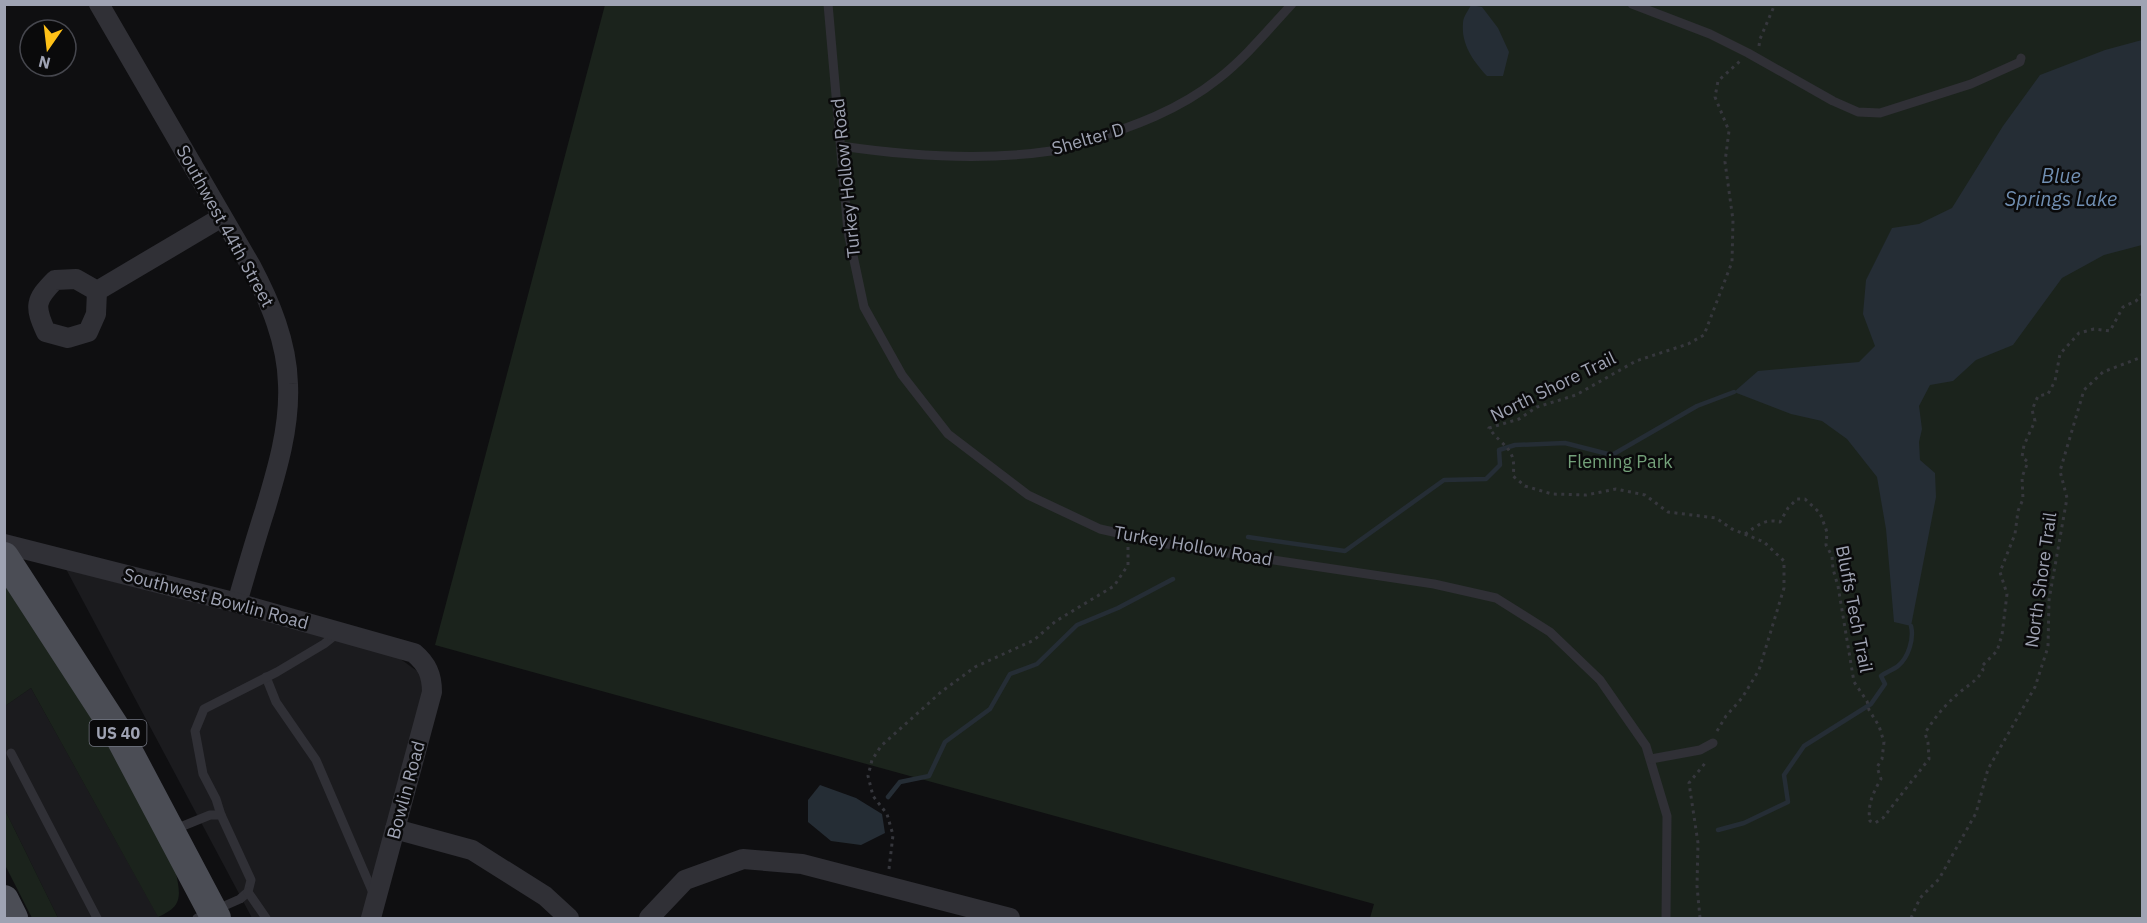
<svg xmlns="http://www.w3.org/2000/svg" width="2147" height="923" font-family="'IBM Plex Sans',sans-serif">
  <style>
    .built { fill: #1b1b1e }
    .green { fill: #1b231c }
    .water { fill: #252d35 }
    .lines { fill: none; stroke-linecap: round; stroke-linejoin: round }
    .stream { stroke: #252d35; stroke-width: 4.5 }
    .path { stroke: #36373d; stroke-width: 3; stroke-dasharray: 3 4.5; stroke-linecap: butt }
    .lane { stroke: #303036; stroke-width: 9 }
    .street { stroke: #303036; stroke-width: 20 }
    .primary { stroke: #4b4d55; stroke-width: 30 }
    .labels { text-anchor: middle; stroke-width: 5; stroke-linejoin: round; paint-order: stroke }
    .shield { fill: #0a0a0b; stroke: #727581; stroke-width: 1.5 }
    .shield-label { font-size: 16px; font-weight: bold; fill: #9fa3b3 }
    .street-label { font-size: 18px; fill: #9fa3b3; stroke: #0a0a0b }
    .park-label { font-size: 18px; fill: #73a079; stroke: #0a0a0b }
    .water-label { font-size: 20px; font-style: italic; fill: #718fb2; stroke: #0a0a0b }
  </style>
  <rect width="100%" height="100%" fill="#0f0f11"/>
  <g class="built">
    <path d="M66,569l318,83 15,6 18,13 5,10 1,13 -59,224h-112z"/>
    <path d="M31,688l128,230h-101l-53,-108v-104z"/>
  </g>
  <g class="green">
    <path d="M605,5h1537v913h-772l4,-14 -939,-259z"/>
    <path d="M4,582l104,156 68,135c5,24 6,34 -18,44l-127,-229 -26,18z"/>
    <path d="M4,810h1l53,108h-26l-27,-53z"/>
  </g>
  <g class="water">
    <path d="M1471,5l11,2 16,21 11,24 -6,24h-16c-14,-15 -26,-32 -24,-53 0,-6 5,-12 8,-18z"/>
    <path d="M2142,40v205l-38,10 -42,23 -49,67 -37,15 -23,21 -23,4 -11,21 3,23 -3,13 1,18 15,13 1,24 -25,129 -17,-4 -8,-93 -9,-52 -30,-38 -25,-18 -31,-7 -57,-22 24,-21 101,-9 16,-16 -12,-32 3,-34 26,-52 27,-4 33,-16 51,-82 37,-51 65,-25z"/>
    <path d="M820,785l36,13 26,16 3,19 -24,12 -30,-4 -23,-19v-22z"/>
  </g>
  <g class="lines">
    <g class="stream">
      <path d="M1248,537l97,14 99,-71 42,-1 14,-14 -1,-15 16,-5 50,-2 47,12 85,-49 37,-14"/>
      <path d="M888,797l12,-15 29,-6 16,-34 45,-33 20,-35 27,-10 40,-39 41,-17 55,-29"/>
      <path d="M1718,830l26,-7 44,-21 -4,-27 20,-29 67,-42 14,-20 -4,-8c5,-4 12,-6 17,-10 11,-9 16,-28 13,-40"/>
    </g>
    <g class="path">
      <path d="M1759,46l1,-7 15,-35"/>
      <path d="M1745,534c12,-8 20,-16 35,-12l8,-14 9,-9h8l15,14 7,19 -1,13 6,11 1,13 5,17 16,96 13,19 2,9 10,16 5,16 -2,17 -5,8 4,12c-8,14 -14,26 -11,42l5,2 8,-5 46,-59 -1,-16 -3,-10c10,-16 20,-28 34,-40 9,-8 18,-12 24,-23l-2,-3 16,-16 5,-16 5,-41 -7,-22 15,-38 3,-23 5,-12 -1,-22 6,-15 -6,-5 2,-12 11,-24 -3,-11 6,-14 10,-2 7,-13 5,-27 19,-21 15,-4 16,2 13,-24 13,-6 6,-7"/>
      <path d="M1717,731l9,-15 16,-18 17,-28 25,-82v-27l-20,-19 -32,-13 -16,-11 -48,-6 -23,-17 -29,-6 -30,6 -34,-1 -27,-8 -12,-10c4,-29 -10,-28 -24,-48l30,-9 18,-12 39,-12 60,-34 52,-17 16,-9 28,-73 1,-42 -8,-58 4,-31 -14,-34 3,-16 22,-20"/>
      <path d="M889,869l4,-34 -6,-21 -14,-18 -5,-20 4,-16 9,-14 60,-54 34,-25 59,-27 22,-19 58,-35 14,-21v-19"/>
      <path d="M1700,918l-3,-32 1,-43 -9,-60 17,-21"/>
      <path d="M1911,918l9,-20 19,-19 37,-66 12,-44 47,-82 13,-40 1,-47 18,-102 -7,-27 24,-81 19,-18 39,-15"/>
    </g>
    <g class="lane">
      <path d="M828,4l20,228 16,75 38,68 46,59 80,61 72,34 67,15 267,40 62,14 54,34 50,48 46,66 21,70 -1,102"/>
      <path d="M1632,4l78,30 38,19 85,48 25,11 22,1 91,-29 49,-22 1,-4"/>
      <path d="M841,146c68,10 142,15 210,5 12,-2 24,-7 35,-10 47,-14 93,-31 132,-62 27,-21 50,-49 74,-75"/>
      <path d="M266,677l10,25 40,58 58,135"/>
      <path d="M11,753l86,165"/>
      <path d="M1651,759l49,-9 13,-7"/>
      <path d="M221,815l-5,-16 -13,-25 -8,-43 9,-22 73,-37 47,-28 15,-12"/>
      <path d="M173,830l37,-15h11l30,65 -3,12 -8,7 -43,19"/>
      <path d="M248,892l18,26"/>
    </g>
    <g class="street">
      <path d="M99,4l152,262c19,36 36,76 37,118 2,43 -11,86 -23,126 -10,31 -19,62 -28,93"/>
      <path d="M97,291l-1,23 -8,18 -20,6 -22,-6c-12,-26 -11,-32 9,-52l21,-1 21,12 125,-74"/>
      <path d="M4,544l233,59 177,50c13,11 18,22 18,39l-61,226"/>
      <path d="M395,829l77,21 73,46 24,22"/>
      <path d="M649,918l36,-38 58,-21 59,5 208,54"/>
    </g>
    <g class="primary">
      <path d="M4,557l113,174 99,187"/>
      <path d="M4,900l9,18"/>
    </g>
  </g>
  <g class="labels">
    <rect class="shield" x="89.5" y="720" width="57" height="26" rx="4.5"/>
    <g class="shield-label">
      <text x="118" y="739">US 40</text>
    </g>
    <g class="street-label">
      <text transform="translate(1088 139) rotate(-16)" y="6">Shelter D</text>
      <text transform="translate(846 178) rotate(-96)" y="6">Turkey Hollow Road</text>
      <text transform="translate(225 226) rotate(61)" y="6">Southwest 44th Street</text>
      <text transform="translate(1553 387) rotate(-26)" y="6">North Shore Trail</text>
      <text transform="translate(1193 546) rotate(10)" y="6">Turkey Hollow Road</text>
      <text transform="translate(2041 580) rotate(-82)" y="6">North Shore Trail</text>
      <text transform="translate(216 599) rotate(15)" y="6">Southwest Bowlin Road</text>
      <text transform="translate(1854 609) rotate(79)" y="6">Bluffs Tech Trail</text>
      <text transform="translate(406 790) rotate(-75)" y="6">Bowlin Road</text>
    </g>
    <g class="park-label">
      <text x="1620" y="468">Fleming Park</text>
    </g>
    <g class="water-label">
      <text x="2061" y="183">Blue<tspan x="2061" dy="23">Springs Lake</tspan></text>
    </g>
  </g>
  <rect width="2147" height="923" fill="none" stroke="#9fa3b3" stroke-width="12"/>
  <g transform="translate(48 48) rotate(194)"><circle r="28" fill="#0a0a0b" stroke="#46474e" stroke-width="1.5"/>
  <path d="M0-4.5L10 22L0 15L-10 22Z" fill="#ffc118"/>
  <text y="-9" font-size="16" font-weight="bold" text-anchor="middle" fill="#9fa3b3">N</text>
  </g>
</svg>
